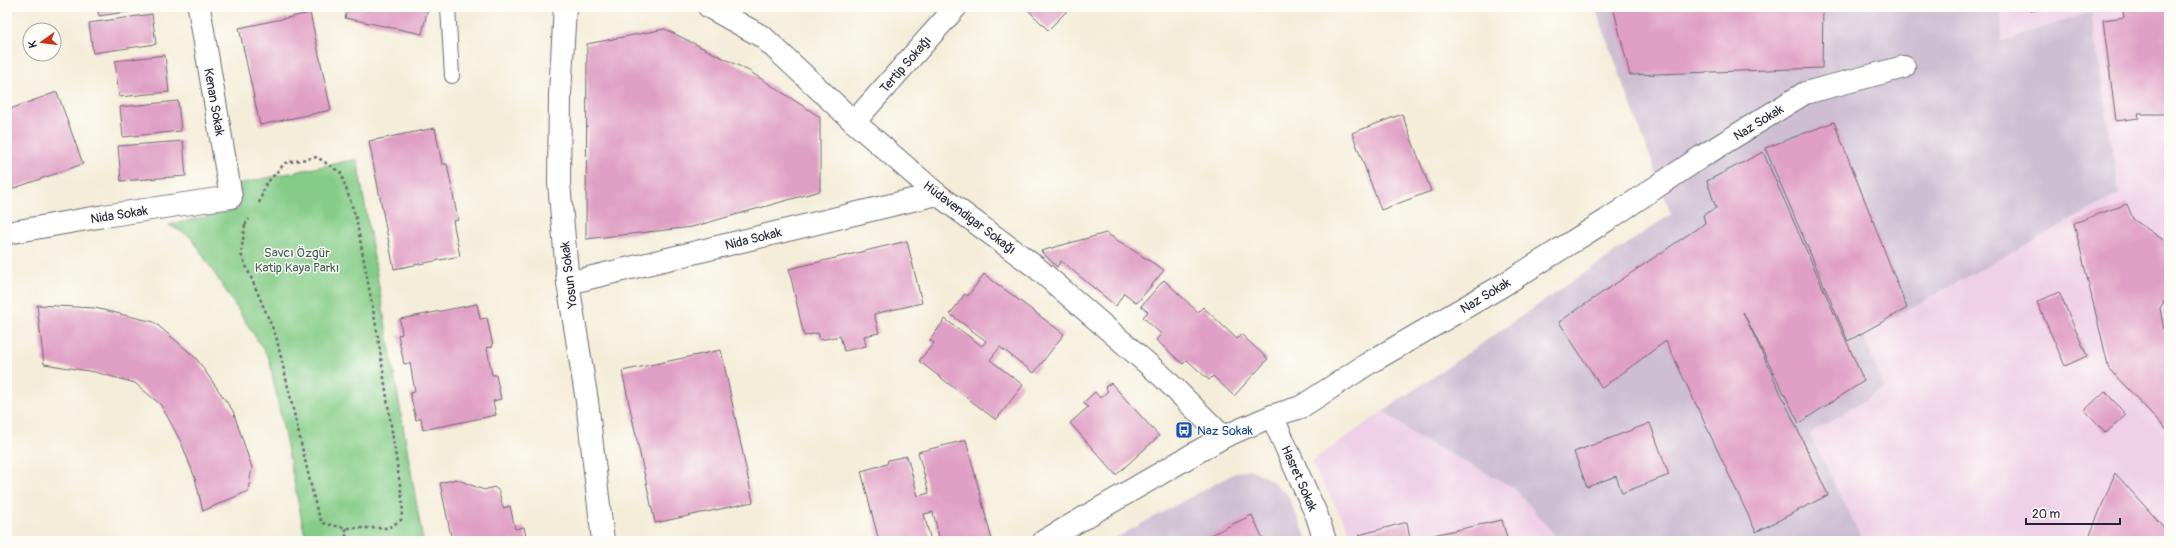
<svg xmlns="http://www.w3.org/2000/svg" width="2176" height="548" font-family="Pangolin,sans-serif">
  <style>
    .built { fill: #efd0e6 }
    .industrial { fill: #cdbed2 }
    .green { fill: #84cc87; stroke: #537761 }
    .building { fill: #e09fc4 }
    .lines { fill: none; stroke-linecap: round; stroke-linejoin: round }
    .lane-casing { stroke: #6c6972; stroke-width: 16 }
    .street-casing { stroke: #6c6972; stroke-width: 24 }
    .path { stroke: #6c6972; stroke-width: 2.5; stroke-dasharray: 3 3; stroke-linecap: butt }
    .lane { stroke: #fff; stroke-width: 14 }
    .street { stroke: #fff; stroke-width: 22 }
    .labels { text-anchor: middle; stroke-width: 3; stroke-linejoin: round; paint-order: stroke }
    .street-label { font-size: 13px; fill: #22223b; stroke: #fdfcf7 }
    .park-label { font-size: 13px; fill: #445e56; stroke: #fdfcf7 }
    .transit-label { font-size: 13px; fill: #164399; stroke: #fdfcf7; text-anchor: start }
  </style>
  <rect width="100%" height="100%" fill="#fdfcf7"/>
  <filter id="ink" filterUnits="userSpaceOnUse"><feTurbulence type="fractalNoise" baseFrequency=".025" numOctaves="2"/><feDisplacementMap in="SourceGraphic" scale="8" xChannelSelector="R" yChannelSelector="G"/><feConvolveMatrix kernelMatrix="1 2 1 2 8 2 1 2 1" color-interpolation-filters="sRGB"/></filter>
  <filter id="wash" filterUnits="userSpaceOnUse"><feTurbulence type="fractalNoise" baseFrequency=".012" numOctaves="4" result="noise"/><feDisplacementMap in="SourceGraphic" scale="16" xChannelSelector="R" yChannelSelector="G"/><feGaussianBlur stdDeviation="0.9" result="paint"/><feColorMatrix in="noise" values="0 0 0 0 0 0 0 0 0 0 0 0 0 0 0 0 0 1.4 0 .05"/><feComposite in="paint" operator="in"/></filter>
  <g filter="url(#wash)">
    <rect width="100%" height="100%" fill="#f4edd9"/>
    <g class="built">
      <path d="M2001,7h168v534h-306l-53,-107 74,-46 -21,-54 256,-140 -28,-182 -89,29z"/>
      <path d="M1383,411l33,25 98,52 46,53h-208l-1,-8 -40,-71z"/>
    </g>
    <g class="industrial">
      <path d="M1595,7h406l1,34 89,-29 28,182 -256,140 21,54 -74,46 53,107h-303l-46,-53 -98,-52 -33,-25 288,-197z"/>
      <path d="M1250,469l16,8 21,17 21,47h-198l125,-68z"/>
    </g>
    <path class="green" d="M357,159l66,382h-115l-3,-5 -36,-178 -78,-121 -22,-12 70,-16 -6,-24z"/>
    <g id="blocks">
      <g class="building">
        <path d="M97,7h55v1l-53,8z"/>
        <path d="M348,7h80l-6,27 -77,-16z"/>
        <path d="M1025,7h46l-23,23z"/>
        <path d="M1613,7h210l-1,61 -192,7z"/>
        <path d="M2030,7h19v1l-18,3z"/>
        <path d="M2142,7h27v107h-31l1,4 -23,3 -13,-101 21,-3 -1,-6z"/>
        <path d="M310,13l21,97 -71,15 -21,-97z"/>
        <path d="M152,14l4,30 -63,9 -4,-30z"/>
        <path d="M665,29l84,42 71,46v74l-128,36 -106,12 1,-195z"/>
        <path d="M165,55l4,37 -50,5 -4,-36z"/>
        <path d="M57,92l26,72 -74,26 -2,-7v-73z"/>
        <path d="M178,101l3,30 -58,6 -3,-30z"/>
        <path d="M1402,114l29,77 -50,19 -29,-77z"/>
        <path d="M1834,122l73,186 -59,33 -83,-193z"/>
        <path d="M435,128l7,36h5l11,56 -5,1 7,35 -66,13 -25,-128z"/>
        <path d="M183,141l3,35 -65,5 -3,-35z"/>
        <path d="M1763,152l101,229 -65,42 -56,-111 85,183 -72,37 -90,-191 -64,47 -43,-66 146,-99 -2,-8 13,-7 -9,-27z"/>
        <path d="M2127,204l6,15 29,20 7,10v45l-9,14 9,50v74l-60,-63 -35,-146z"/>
        <path d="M1106,233l58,37 -27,33 -13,-10 -8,13 -55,-45 -4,6 -16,-16z"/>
        <path d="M907,241l15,62 -48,11 5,19 -15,3 2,10 -22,5 -4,-15 -20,4 -2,-7 -14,3 -15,-67z"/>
        <path d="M984,274l80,60 -30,39 -34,-26 -10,13 33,25 -27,35 -77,-59 15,-18 -4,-3 15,-21 37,27 4,-5 -36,-27 15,-20 3,2z"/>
        <path d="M1164,280l34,32 5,-5 34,32 4,-5 27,25 -34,37 -21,-20 -4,4 -22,-20 -4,4 -27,-24 5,-6 -18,-17 5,-5 -7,-6z"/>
        <path d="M2059,292l28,64 -22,10 -28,-64z"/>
        <path d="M477,304l3,15 7,-1 6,28 -6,2 5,27h4l5,24 -8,2 3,14 -73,15 -2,-12 -5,2 -6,-27 5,-1 -5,-29 -6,1 -6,-29 4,-1 -2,-15z"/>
        <path d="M37,305l58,3 59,14 42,36 37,53 19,57 -4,23 -45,20 -8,-33 -14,-36 -20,-37 -26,-22 -40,-11 -51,-8z"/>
        <path d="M721,350l32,152 -98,21 -33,-152z"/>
        <path d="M1111,383l48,53 -43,39 -46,-52 18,-16 -5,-4 12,-11 5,6 8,-7 -3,-4z"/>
        <path d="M2105,391l21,24 -20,18 -21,-23z"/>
        <path d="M1650,423l19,52 -47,18 -6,-17 -29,11 -13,-35z"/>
        <path d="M966,440l26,100 -52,1 -7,-29 -9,2 7,27h-52l-18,-70 26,-7 1,-4 19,-4 11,40 11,-3 -11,-41z"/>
        <path d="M2115,473l54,60v8h-73l-6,-6z"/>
        <path d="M456,479l28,11 10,-3 5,4 4,17 7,-2 5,23 9,-2 3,14h-75l-12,-58z"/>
        <path d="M1252,515l12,26h-66z"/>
        <path d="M1502,520l6,21h-147l-2,-6 48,-13 3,18z"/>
      </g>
    </g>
  </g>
  <g filter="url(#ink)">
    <use href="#blocks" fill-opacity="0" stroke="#6c6972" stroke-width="1"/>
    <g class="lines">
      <g class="lane-casing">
        <path id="lane" d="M448,7l4,69"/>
      </g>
      <g class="street-casing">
        <g id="street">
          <path d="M565,7l-5,87 -1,89 9,100 19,118 16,140"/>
          <path d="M709,7l54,30 91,85 83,72 100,74 126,109 60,60"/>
          <path d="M854,122l102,-115"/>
          <path d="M7,233l97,-17 127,-19 -32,-190"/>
          <path d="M568,283l369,-89"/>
          <path d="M1272,416l45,100 8,25"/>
          <path d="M1044,541l179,-104 49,-21 29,-9 68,-44 131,-76 107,-67 94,-63 104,-64 99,-26"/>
        </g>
      </g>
      <g class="path">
        <path d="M259,203l7,-19 19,-21 32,-6 24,16 15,45 21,113 26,174 -2,15 -13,8h-42"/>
        <path d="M245,225l4,-6"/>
        <path d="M245,225l-4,29 35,82 40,171 6,16 24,5v13"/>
      </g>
      <use href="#lane" class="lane"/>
      <use href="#street" class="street"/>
    </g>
  </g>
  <defs>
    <g id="bus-square" transform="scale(0.9)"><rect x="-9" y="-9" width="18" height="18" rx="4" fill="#1a4fb4" stroke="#fdfcf7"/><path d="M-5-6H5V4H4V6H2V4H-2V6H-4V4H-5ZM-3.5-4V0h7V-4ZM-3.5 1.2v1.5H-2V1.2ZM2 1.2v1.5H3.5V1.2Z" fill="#fff"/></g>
  </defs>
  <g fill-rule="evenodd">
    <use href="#bus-square" x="1184" y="430"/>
  </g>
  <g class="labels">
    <g class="street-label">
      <text transform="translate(905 64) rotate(-49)" y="5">Tertip Sokağı</text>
      <text transform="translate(215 102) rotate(80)" y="5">Kenan Sokak</text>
      <text transform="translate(1758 122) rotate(-32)" y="5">Naz Sokak</text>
      <text transform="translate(119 214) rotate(-9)" y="5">Nida Sokak</text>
      <text transform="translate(970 217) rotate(37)" y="5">Hüdavendigar Sokağı</text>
      <text transform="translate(753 238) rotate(-14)" y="5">Nida Sokak</text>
      <text transform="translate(568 275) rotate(-97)" y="5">Yosun Sokak</text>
      <text transform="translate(1485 295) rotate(-31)" y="5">Naz Sokak</text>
      <text transform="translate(1300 478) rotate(66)" y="5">Hasret Sokak</text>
    </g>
    <g class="park-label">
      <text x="297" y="257">Savcı Özgür<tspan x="297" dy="15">Katip Kaya Parkı</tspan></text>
    </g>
    <g class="transit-label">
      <text x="1197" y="435">Naz Sokak</text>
    </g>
  </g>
  <rect width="2176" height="548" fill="none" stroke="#fdfcf7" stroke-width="24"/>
  <g transform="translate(42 42) rotate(256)"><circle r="19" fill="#fdfcf7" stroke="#a5a5ac"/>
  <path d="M0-3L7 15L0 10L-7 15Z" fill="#c8321e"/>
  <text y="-6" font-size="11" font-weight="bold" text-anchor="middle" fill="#22223b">K</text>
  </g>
  <path d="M2026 518v6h94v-6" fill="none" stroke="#22223b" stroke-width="2"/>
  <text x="2032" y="518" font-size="12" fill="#22223b" stroke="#fdfcf7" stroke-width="3" paint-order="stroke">20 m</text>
</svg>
